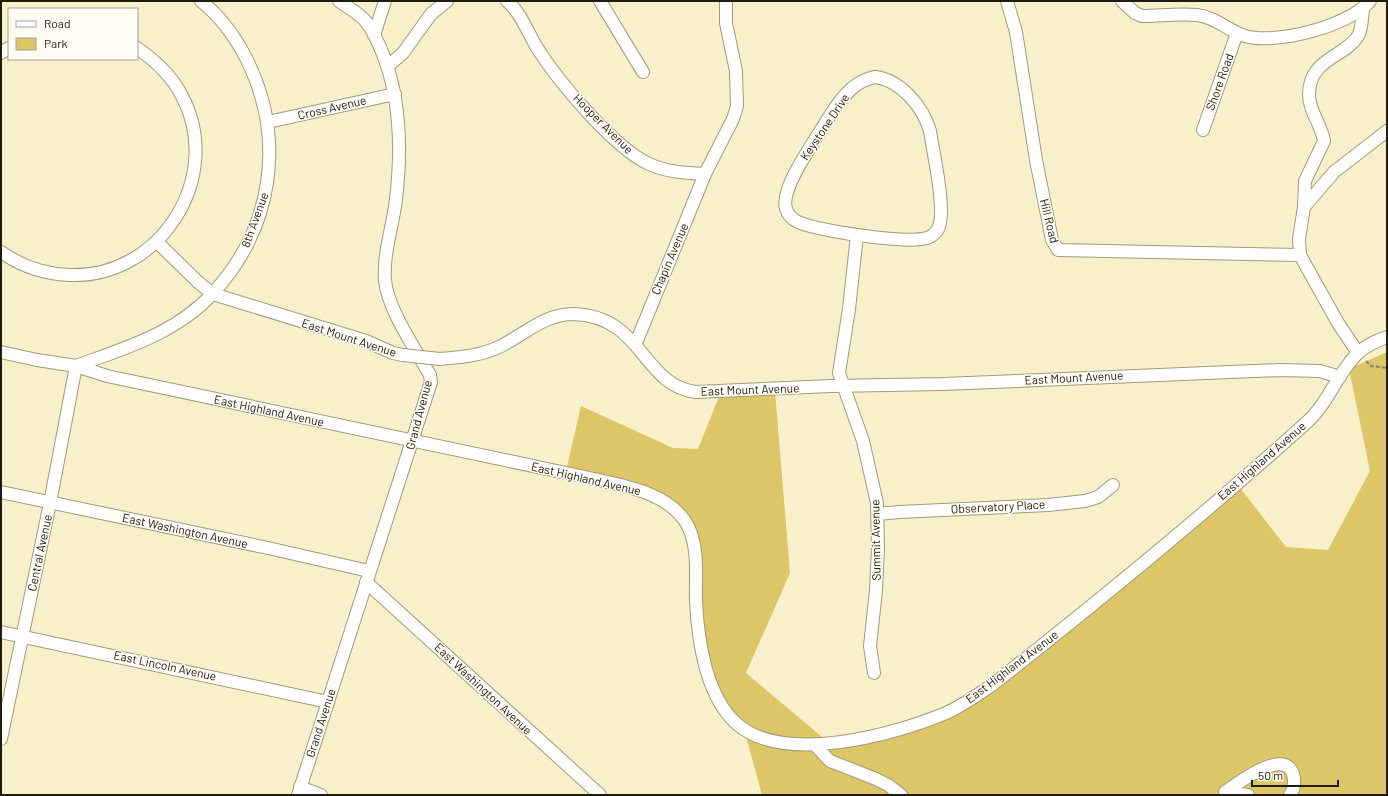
<svg xmlns="http://www.w3.org/2000/svg" width="1388" height="796" font-family="Barlow,sans-serif">
  <style>
    .green { fill: #dcc667 }
    .lines { fill: none; stroke-linecap: round; stroke-linejoin: round }
    .minor-casing { stroke: #a39b79; stroke-width: 14 }
    .path { stroke: #8a856c; stroke-width: 2; stroke-dasharray: 4 2; stroke-linecap: butt }
    .minor { stroke: #fff; stroke-width: 12 }
    .minor-bridge-casing { stroke: #a39b79; stroke-width: 14; stroke-linecap: butt }
    .minor-bridge { stroke: #fff; stroke-width: 12 }
    .labels { text-anchor: middle; stroke-width: 3; stroke-linejoin: round; paint-order: stroke }
    .street-label { font-size: 12px; fill: #1f1c0f; stroke: #fefcf5 }
  </style>
  <rect width="100%" height="100%" fill="#f8f0cb"/>
  <path class="green" d="M1387,352v443h-625l-18,-66 -37,-59 -22,-145 -37,-34 -82,-20 15,-65 92,42 25,1 22,-55 55,-3 15,182 -44,100 88,74 128,-43 275,-220 49,63 42,3 42,-79 -21,-102z"/>
  <g class="lines">
    <g class="minor-casing">
      <g id="minor">
        <path d="M507,1c14,12 20,30 29,45 21,34 78,102 113,118 18,8 36,9 56,10l28,-55 4,-13 -1,-35 -10,-48v-22"/>
        <path d="M600,1l43,71"/>
        <path d="M1007,1l9,31 20,128 16,80 6,10 242,5"/>
        <path d="M1122,1l13,12 7,3c18,0 37,-3 55,-1 19,2 31,16 48,21 31,9 104,-10 125,-35"/>
        <path d="M374,35l11,-34"/>
        <path d="M1,53l8,-5"/>
        <path d="M388,66l15,-13 28,-39 16,-13"/>
        <path d="M875,77c26,3 48,30 55,54 3,21 17,81 8,98 -2,4 -7,8 -11,9 -23,6 -107,-7 -129,-16 -6,-3 -10,-7 -12,-13 -6,-19 25,-63 35,-79 13,-21 28,-49 54,-53z"/>
        <path d="M268,122l127,-28"/>
        <path d="M1203,130l34,-97"/>
        <path d="M1304,207l30,-35 53,-41"/>
        <path d="M857,235l-8,74 -10,64 24,68 14,62 1,45 -2,42 -6,56 4,27"/>
        <path d="M157,242l41,40 15,12 153,47 27,12 10,2"/>
        <path d="M1,252c20,14 43,22 68,23 91,4 156,-98 113,-179 -10,-20 -26,-35 -45,-48"/>
        <path d="M636,343l69,-169"/>
        <path d="M1,352l36,8 39,6 31,10 478,101c33,8 79,13 100,44 15,23 10,54 11,80 1,23 4,46 10,68 6,21 15,41 31,55 47,41 157,11 209,-11 16,-7 31,-18 46,-28 107,-84 213,-171 314,-262 22,-19 31,-50 52,-70 8,-8 19,-12 29,-16"/>
        <path d="M1358,353l-20,-30 -38,-68 -1,-16 5,-32 1,-26 19,-40c-2,-15 -15,-30 -15,-46 0,-37 35,-37 49,-59 4,-6 4,-19 5,-27"/>
        <path d="M440,359c20,-2 40,-3 59,-12 25,-12 45,-33 74,-33 71,2 68,71 123,78l135,-6 112,-2 337,-14 40,1 20,6"/>
        <path d="M76,366c49,-18 101,-33 137,-73 60,-65 73,-154 34,-233 -11,-22 -26,-43 -46,-59"/>
        <path d="M1,492l267,56 101,23"/>
        <path d="M878,514l21,-2 149,-7 37,-4 13,-4 15,-12"/>
        <path d="M366,582l234,213"/>
        <path d="M1,632l327,70"/>
        <path d="M1,739l49,-236 26,-137"/>
        <path d="M815,745l15,16 46,18 12,6 13,10"/>
        <path d="M300,787l21,8"/>
        <path d="M298,795l133,-413 -1,-7c-14,-25 -43,-67 -45,-95 -2,-27 8,-54 11,-81 6,-51 5,-104 -16,-152 -4,-8 -7,-17 -13,-24 -7,-10 -19,-15 -28,-22"/>
        <path d="M1248,795l-23,-3c12,-8 59,-45 68,-18 2,7 1,15 -3,21"/>
      </g>
    </g>
    <path class="path" d="M1366,361l5,5 16,2"/>
    <use href="#minor" class="minor"/>
    <g class="minor-bridge-casing">
      <path id="minor-bridge" d="M403,355l37,4"/>
    </g>
    <use href="#minor-bridge" class="minor-bridge"/>
  </g>
  <g class="labels">
    <g class="street-label">
      <text transform="translate(1220 82) rotate(-70)" y="4">Shore Road</text>
      <text transform="translate(332 108) rotate(-13)" y="4">Cross Avenue</text>
      <text transform="translate(603 124) rotate(45)" y="4">Hooper Avenue</text>
      <text transform="translate(825 127) rotate(-56)" y="4">Keystone Drive</text>
      <text transform="translate(255 220) rotate(-70)" y="4">8th Avenue</text>
      <text transform="translate(1049 221) rotate(76)" y="4">Hill Road</text>
      <text transform="translate(670 259) rotate(-67)" y="4">Chapin Avenue</text>
      <text transform="translate(349 338) rotate(18)" y="4">East Mount Avenue</text>
      <text transform="translate(1074 378) rotate(-3)" y="4">East Mount Avenue</text>
      <text transform="translate(750 390) rotate(-2)" y="4">East Mount Avenue</text>
      <text transform="translate(269 411) rotate(12)" y="4">East Highland Avenue</text>
      <text transform="translate(419 415) rotate(-75)" y="4">Grand Avenue</text>
      <text transform="translate(1262 461) rotate(-41)" y="4">East Highland Avenue</text>
      <text transform="translate(586 479) rotate(13)" y="4">East Highland Avenue</text>
      <text transform="translate(998 507) rotate(-3)" y="4">Observatory Place</text>
      <text transform="translate(185 531) rotate(12)" y="4">East Washington Avenue</text>
      <text transform="translate(876 540) rotate(-91)" y="4">Summit Avenue</text>
      <text transform="translate(40 553) rotate(-78)" y="4">Central Avenue</text>
      <text transform="translate(165 666) rotate(12)" y="4">East Lincoln Avenue</text>
      <text transform="translate(1012 667) rotate(-37)" y="4">East Highland Avenue</text>
      <text transform="translate(483 689) rotate(43)" y="4">East Washington Avenue</text>
      <text transform="translate(321 723) rotate(-72)" y="4">Grand Avenue</text>
    </g>
  </g>
  <rect width="1388" height="796" fill="none" stroke="#1f1c0f" stroke-width="4"/>
  <rect x="8" y="8" width="130" height="52" fill="#fefcf5" stroke="#a5a299"/>
  <rect x="16" y="21" width="20" height="6" fill="#ffffff" stroke="#a5a299"/>
  <text x="44" y="28" font-size="12" fill="#1f1c0f">Road</text>
  <rect x="16" y="38" width="20" height="12" fill="#dcc667" stroke="#a5a299"/>
  <text x="44" y="48" font-size="12" fill="#1f1c0f">Park</text>
  <path d="M1252 780v6h86v-6" fill="none" stroke="#1f1c0f" stroke-width="2"/>
  <text x="1258" y="780" font-size="12" fill="#1f1c0f" stroke="#fefcf5" stroke-width="3" paint-order="stroke">50 m</text>
</svg>
